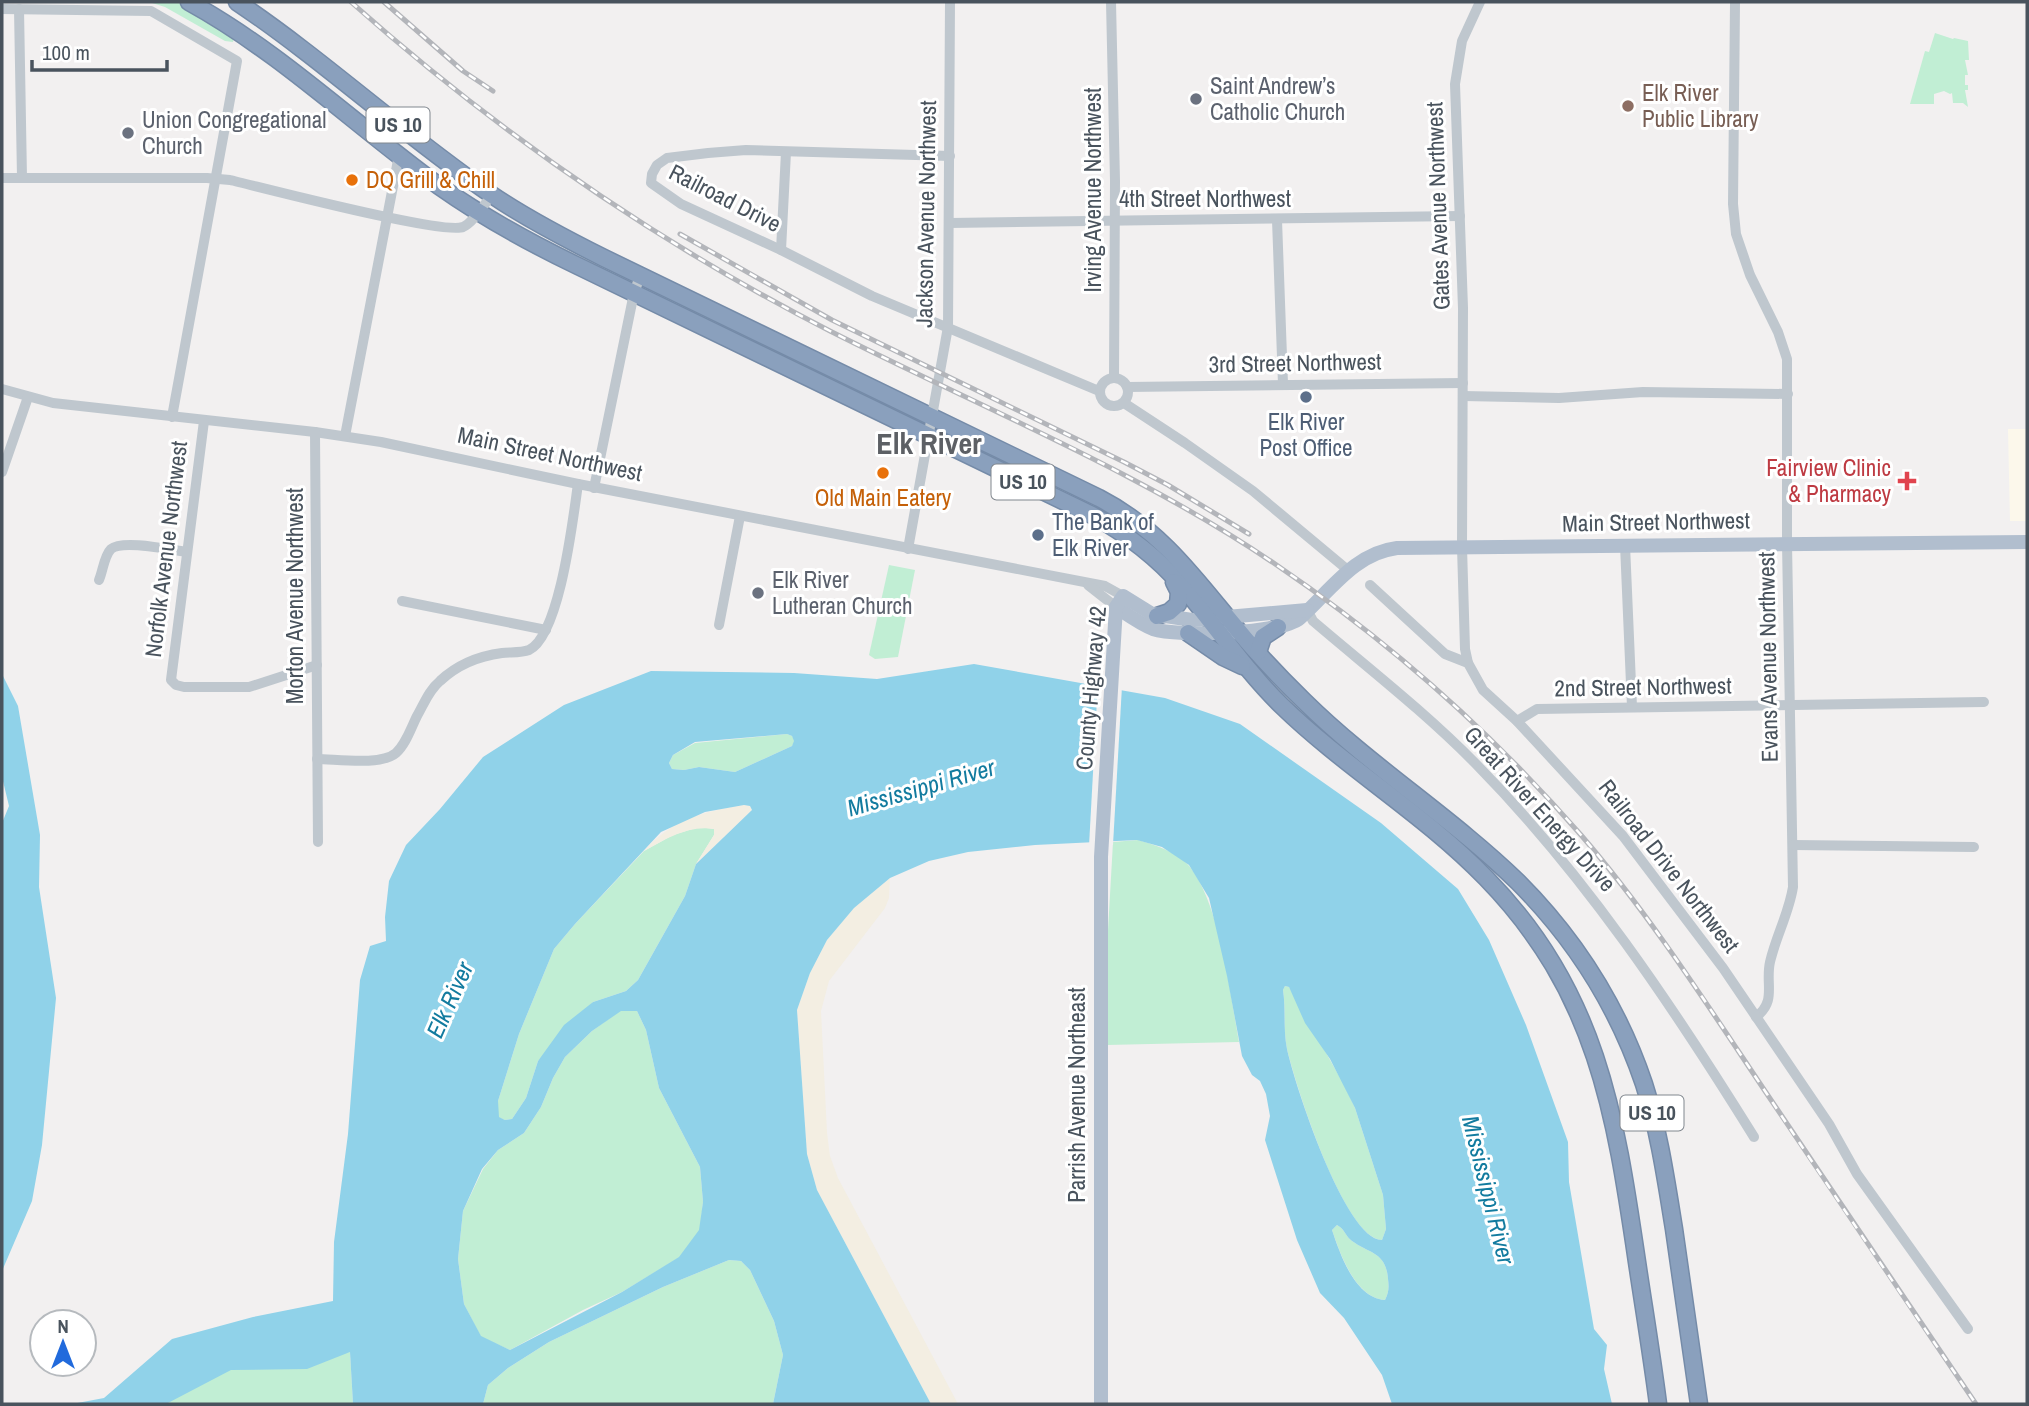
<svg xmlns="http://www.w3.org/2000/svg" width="2029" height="1406" font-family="'Archivo Narrow',sans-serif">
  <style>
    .commercial { fill: #fcf8eb }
    .green { fill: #c1eed4 }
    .sand { fill: #f3eee2 }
    .water { fill: #90d2e9; fill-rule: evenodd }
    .pier { fill: #f2f0f0 }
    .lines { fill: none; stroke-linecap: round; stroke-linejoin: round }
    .highway-casing { stroke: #758ba8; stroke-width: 19 }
    .minor { stroke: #bfc7ce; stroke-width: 10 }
    .major { stroke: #b1bece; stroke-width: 14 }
    .highway { stroke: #8aa0bd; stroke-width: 16 }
    .rail-casing { stroke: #b3b5ba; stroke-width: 5 }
    .rail { stroke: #fff; stroke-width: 2.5; stroke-dasharray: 8; stroke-linecap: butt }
    .worship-dot { fill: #6b7280; stroke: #fff; stroke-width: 2.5 }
    .education-dot { fill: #8d6e63; stroke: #fff; stroke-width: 2.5 }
    .food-dot { fill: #e8710a; stroke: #fff; stroke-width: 2.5 }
    .service-dot { fill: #5c6f8a; stroke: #fff; stroke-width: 2.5 }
    .health-dot { fill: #e0444e; stroke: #fff; stroke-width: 2.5 }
    .labels { text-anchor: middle; stroke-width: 6; stroke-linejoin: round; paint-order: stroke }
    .shield { fill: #fff; stroke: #80878e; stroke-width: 2 }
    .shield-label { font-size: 21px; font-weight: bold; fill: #49535d }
    .worship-label { font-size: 23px; fill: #5b616d; stroke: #fff; text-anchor: start }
    .education-label { font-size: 23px; fill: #785e54; stroke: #fff; text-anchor: start }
    .food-label { font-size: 23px; fill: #c56008; stroke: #fff; text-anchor: start }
    .street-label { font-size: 23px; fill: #49535d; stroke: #fff }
    .service-label { font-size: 23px; fill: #4e5e75; stroke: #fff }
    .health-label { font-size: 23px; fill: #be3a42; stroke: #fff; text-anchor: end }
    .water-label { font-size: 24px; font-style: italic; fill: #127b9f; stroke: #fff }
    .district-label { font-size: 30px; font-weight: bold; fill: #5d6065; stroke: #fff }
  </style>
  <rect width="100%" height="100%" fill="#f2f0f0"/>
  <path class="commercial" d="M2008,429h19v92h-17z"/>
  <g class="green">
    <path d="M149,2h28l37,19 20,16 -1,5 -8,-1 -60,-34z"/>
    <path d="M1935,33l18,6 1,-1 14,3 1,19h-4l3,15h-3v10h3v5h-3l3,17 -5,-4h-10l-1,-10 -2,1 -6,-3 -10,3v10h-24l15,-53 4,1z"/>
    <path d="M889,565l26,5 -17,87 -23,2 -6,-4z"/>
    <path d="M787,734l5,2 3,5 -3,5 -57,26 -36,-5 -15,3 -12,-1 -3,-6 4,-8 22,-12z"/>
    <path d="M699,827l15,2v6l-18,29 -11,32 -47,84 -12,11 -33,11 -55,59 -12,37 -14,21 -7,1 -7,-3v-16l21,-67 35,-85 21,-25 69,-73 29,-16z"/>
    <path d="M1138,840c17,5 40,12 52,27 30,38 40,126 49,175l-132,3v-97l6,-106z"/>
    <path d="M1285,986l4,1 54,96 12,25 28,87 3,34 -4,11c-38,-1 -87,-157 -95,-191 -4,-20 -1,-39 -4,-59z"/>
    <path d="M621,1010l16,1 9,19 13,58 41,79 3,35 -3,28 -20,27 -58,35 -39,18 -73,40 -29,-13 -17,-33 -6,-45 5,-48 20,-42 15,-19 26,-17 17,-26 12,-29 12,-21 27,-26z"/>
    <path d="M1337,1225c8,4 8,11 15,16 18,13 34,11 36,38 1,8 1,13 -3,21 -30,-2 -45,-47 -53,-70z"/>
    <path d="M729,1260l12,1 9,9 24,51 9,34 -10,49h-290l5,-19 20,-17 41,-26 114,-55z"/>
    <path d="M350,1352l3,52h-211l68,-35z"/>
  </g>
  <g class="sand">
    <path d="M744,805l6,1 2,4 -56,54 18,-29v-6c-26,-4 -48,10 -70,22 29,-32 58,-39 100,-46z"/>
    <path d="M890,878l-1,20 -4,10 -56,73 -8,30 6,121 3,24 8,22 120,226h-27l-114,-214 -10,-36 -10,-144 13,-37 17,-33 27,-32z"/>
  </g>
  <g class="water">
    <path d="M974,664l191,34 75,26 141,99 77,66 31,51 37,85 42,117 1,40 25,147 13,16 -3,24 8,35h-220l-10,-29 -38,-57 -24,-25 -23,-53 -32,-100 5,-24 -4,-22 -6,-13 -8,-6 -10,-19 -15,-80 -18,-78 -20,-33 -27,-18 -25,-7 -102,5 -67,7 -39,9 -39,17 -36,30 -27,32 -17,33 -13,37 10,144 10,36 114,214h-158l10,-49 -9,-34 -24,-51 -9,-9 -12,-1 -66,27 -114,55 -41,26 -20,17 -5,19h-130l-3,-52 -43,17 -76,1 -65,34h-94l32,-6 68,-59 81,-22 80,-16 1,-59 14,-108 12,-154 10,-34 16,-5 -1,-24 4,-36 17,-36 34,-36 43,-52 81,-52 87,-34 143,2 83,6zM787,734l5,2 2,5 -2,5 -57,26 -36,-5 -15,3 -12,-1 -3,-6 4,-8 22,-13zM744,805l6,1 2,4 -56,54 -11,32 -47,84 -12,11 -33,11 -29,23 -26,36 -12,37 -14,21 -7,1 -6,-3 -1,-16 21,-67 35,-85 21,-25 86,-92 44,-20zM1285,986l4,1 16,36 25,36 25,49 28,87 3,34 -4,11c-37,0 -88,-158 -95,-191 -4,-20 -1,-39 -4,-59zM621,1011h16l9,19 13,58 41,79 3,35 -4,28 -20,27 -57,35 -112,58 -29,-14 -17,-32 -6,-45 5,-48 19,-42 16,-19 26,-17 17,-26 12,-29 12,-21 27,-26zM1337,1225c8,4 8,11 15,16 18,13 34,11 36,38 1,8 1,13 -3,21 -30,-2 -45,-46 -53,-70z"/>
    <path d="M2,674l16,32 22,129 -1,52 17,111 -14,147 -10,56 -30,70v-448l7,-17 -7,-29z"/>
  </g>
  <path class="pier" d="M1098,681l24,5 -9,159 -24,1z"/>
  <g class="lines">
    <g class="highway-casing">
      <g id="highway">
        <path d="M189,2c91,50 166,123 250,184 44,31 91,57 139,80l514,249c33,18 66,43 91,72 34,40 62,83 99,119 64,62 142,108 204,172 111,114 129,234 151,384 7,47 15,95 21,142"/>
        <path d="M237,2c89,60 167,133 255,193 35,24 74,44 112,63l495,240c56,29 89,71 128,119 24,30 50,58 77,84 67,66 147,116 214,181 57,57 100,125 126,202 15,47 22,96 30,145 8,58 17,117 25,175"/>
        <path d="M1157,616l12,-4 9,-8 1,-12 -5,-10"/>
        <path d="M1188,633l35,24 19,9"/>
        <path d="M1258,652l5,-15 15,-10"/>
      </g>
    </g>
    <g class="minor">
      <path d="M1111,2l4,179 -1,197"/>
      <path d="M1735,3l-2,201 3,30 14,41 28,57 9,27v184l6,344c-4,26 -17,49 -23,75 -5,22 7,39 -14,55"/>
      <path d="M2,9l149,2 86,50 -65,356"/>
      <path d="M19,9l3,169"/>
      <path d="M950,156l-204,-6 -38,3 -41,5 -10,7 -5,9 -1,9 30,21 100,46 91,46 227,95"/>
      <path d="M2,178h205l23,2c34,8 213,55 233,47 11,-5 21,-23 29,-32"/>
      <path d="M1277,220l6,164"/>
      <path d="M950,223l510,-7"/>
      <path d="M781,250l5,-98"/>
      <circle cx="1114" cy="392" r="14"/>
      <path d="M1127,387l336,-4"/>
      <path d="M2,389l51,14 262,29 66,10 197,42 527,102 18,10"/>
      <path d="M1463,396l96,2 84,-6 145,2"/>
      <path d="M1124,403l61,40 68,48 96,80"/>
      <path d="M204,421l-33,259 5,5 8,2h65l68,-22"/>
      <path d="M315,432l3,410"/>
      <path d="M345,436l54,-281"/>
      <path d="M2,472l26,-75"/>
      <path d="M594,488l40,-195 6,-17"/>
      <path d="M1625,545l7,162"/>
      <path d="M908,549l40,-222 2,-325"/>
      <path d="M99,580c4,-9 5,-24 12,-31 12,-10 60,1 76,3"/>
      <path d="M1088,585l28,22"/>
      <path d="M1370,585l75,69 23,9 15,27 34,31 106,115 100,132 106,156 28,50 111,155"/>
      <path d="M402,601l144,29"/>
      <path d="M1307,610l6,11c55,47 112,91 163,143 109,111 196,241 278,373"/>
      <path d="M719,625l21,-109"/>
      <path d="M1468,663l-3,-14 -3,-102 1,-239 -8,-224 7,-43 18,-39"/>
      <path d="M1517,721l20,-12 447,-7"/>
      <path d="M317,759c19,0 64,7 79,-6 10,-9 15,-25 21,-37 7,-12 12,-26 23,-35 17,-16 39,-25 62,-28 8,-1 19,0 27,-3 31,-15 44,-132 49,-166"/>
      <path d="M1793,845l181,2"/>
    </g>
    <g class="major">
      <path d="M1116,607c12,8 24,17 37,22 24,8 129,5 147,-11 30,-27 55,-65 97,-70l630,-6"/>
      <path d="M1101,1404v-547l15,-250 7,-11 29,18 40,6 115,-10"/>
    </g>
    <use href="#highway" class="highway"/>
    <g class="rail-casing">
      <g id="rail">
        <path d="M351,2c145,129 307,241 479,329 150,76 309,140 448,235 112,76 214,167 303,269 69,80 127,171 186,259 69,104 139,207 209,310"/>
        <path d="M384,2l79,69 30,20"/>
        <path d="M680,234l152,86 292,142 44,23 81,49"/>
      </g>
    </g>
    <use href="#rail" class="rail"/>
  </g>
  <g class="worship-dot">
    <circle cx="1196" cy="99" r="7"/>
    <circle cx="128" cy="133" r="7"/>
    <circle cx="758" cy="593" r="7"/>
  </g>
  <circle class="education-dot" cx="1628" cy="106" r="7"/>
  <g class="food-dot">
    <circle cx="352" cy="180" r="7"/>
    <circle cx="883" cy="473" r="7"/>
  </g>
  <g class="service-dot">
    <circle cx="1306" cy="397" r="7"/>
    <circle cx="1038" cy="535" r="7"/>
  </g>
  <path class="health-dot" d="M1903.5 470.5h7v7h7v7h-7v7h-7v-7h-7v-7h7z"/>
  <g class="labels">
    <g class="shield">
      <rect x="366.5" y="107.5" width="63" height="35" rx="5"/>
      <rect x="991.5" y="464.5" width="63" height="35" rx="5"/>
      <rect x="1620.5" y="1095.5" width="63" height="35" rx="5"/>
    </g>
    <g class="shield-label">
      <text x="398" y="132">US 10</text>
      <text x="1023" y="489">US 10</text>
      <text x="1652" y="1120">US 10</text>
    </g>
    <g class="worship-label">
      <text x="1210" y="94">Saint Andrew’s<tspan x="1210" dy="26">Catholic Church</tspan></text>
      <text x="142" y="128">Union Congregational<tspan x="142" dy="26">Church</tspan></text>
      <text x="772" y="588">Elk River<tspan x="772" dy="26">Lutheran Church</tspan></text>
    </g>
    <g class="education-label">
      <text x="1642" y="101">Elk River<tspan x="1642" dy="26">Public Library</tspan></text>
    </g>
    <g class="food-label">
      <text x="366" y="188">DQ Grill &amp; Chill</text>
      <text x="883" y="506" text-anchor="middle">Old Main Eatery</text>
    </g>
    <g class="street-label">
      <text transform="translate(1093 190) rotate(-90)" y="8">Irving Avenue Northwest</text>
      <text transform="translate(725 198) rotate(27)" y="8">Railroad Drive</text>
      <text x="1205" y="207">4th Street Northwest</text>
      <text transform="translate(1438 206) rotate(-92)" y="8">Gates Avenue Northwest</text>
      <text transform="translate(926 214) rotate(-89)" y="8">Jackson Avenue Northwest</text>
      <text transform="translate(1295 363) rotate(-1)" y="8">3rd Street Northwest</text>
      <text transform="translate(550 454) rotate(12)" y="8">Main Street Northwest</text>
      <text transform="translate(1656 522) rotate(-1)" y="8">Main Street Northwest</text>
      <text transform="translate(166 549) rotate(-83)" y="8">Norfolk Avenue Northwest</text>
      <text transform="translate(295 596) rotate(-90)" y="8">Morton Avenue Northwest</text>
      <text transform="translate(1768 657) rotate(-91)" y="8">Evans Avenue Northwest</text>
      <text transform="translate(1643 687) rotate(-1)" y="8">2nd Street Northwest</text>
      <text transform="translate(1091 688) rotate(-85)" y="8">County Highway 42</text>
      <text transform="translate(1540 809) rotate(48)" y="8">Great River Energy Drive</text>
      <text transform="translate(1669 866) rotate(52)" y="8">Railroad Drive Northwest</text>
      <text transform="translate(1077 1095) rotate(-90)" y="8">Parrish Avenue Northeast</text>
    </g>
    <g class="service-label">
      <text x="1306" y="430">Elk River<tspan x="1306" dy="26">Post Office</tspan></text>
      <text x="1052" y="530" text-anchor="start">The Bank of<tspan x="1052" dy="26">Elk River</tspan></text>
    </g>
    <g class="health-label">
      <text x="1891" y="476">Fairview Clinic<tspan x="1891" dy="26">&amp; Pharmacy</tspan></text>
    </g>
    <g class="water-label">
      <text transform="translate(921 788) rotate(-16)" y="8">Mississippi River</text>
      <text transform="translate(450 1000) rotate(-66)" y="8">Elk River</text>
      <text transform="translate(1488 1190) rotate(76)" y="8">Mississippi River</text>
    </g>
    <g class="district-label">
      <text x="929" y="454">Elk River</text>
    </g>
  </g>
  <rect width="2029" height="1406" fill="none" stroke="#49535d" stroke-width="7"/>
  <g transform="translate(63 1343)"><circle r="33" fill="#ffffff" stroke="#b6babe" stroke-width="2"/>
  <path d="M0-5L12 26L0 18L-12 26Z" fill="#216adc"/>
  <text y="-10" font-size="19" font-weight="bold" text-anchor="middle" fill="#49535d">N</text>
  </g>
  <path d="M32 60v10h135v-10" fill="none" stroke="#49535d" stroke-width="3.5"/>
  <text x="42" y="60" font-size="21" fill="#49535d" stroke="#ffffff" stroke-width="5" paint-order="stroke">100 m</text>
</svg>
